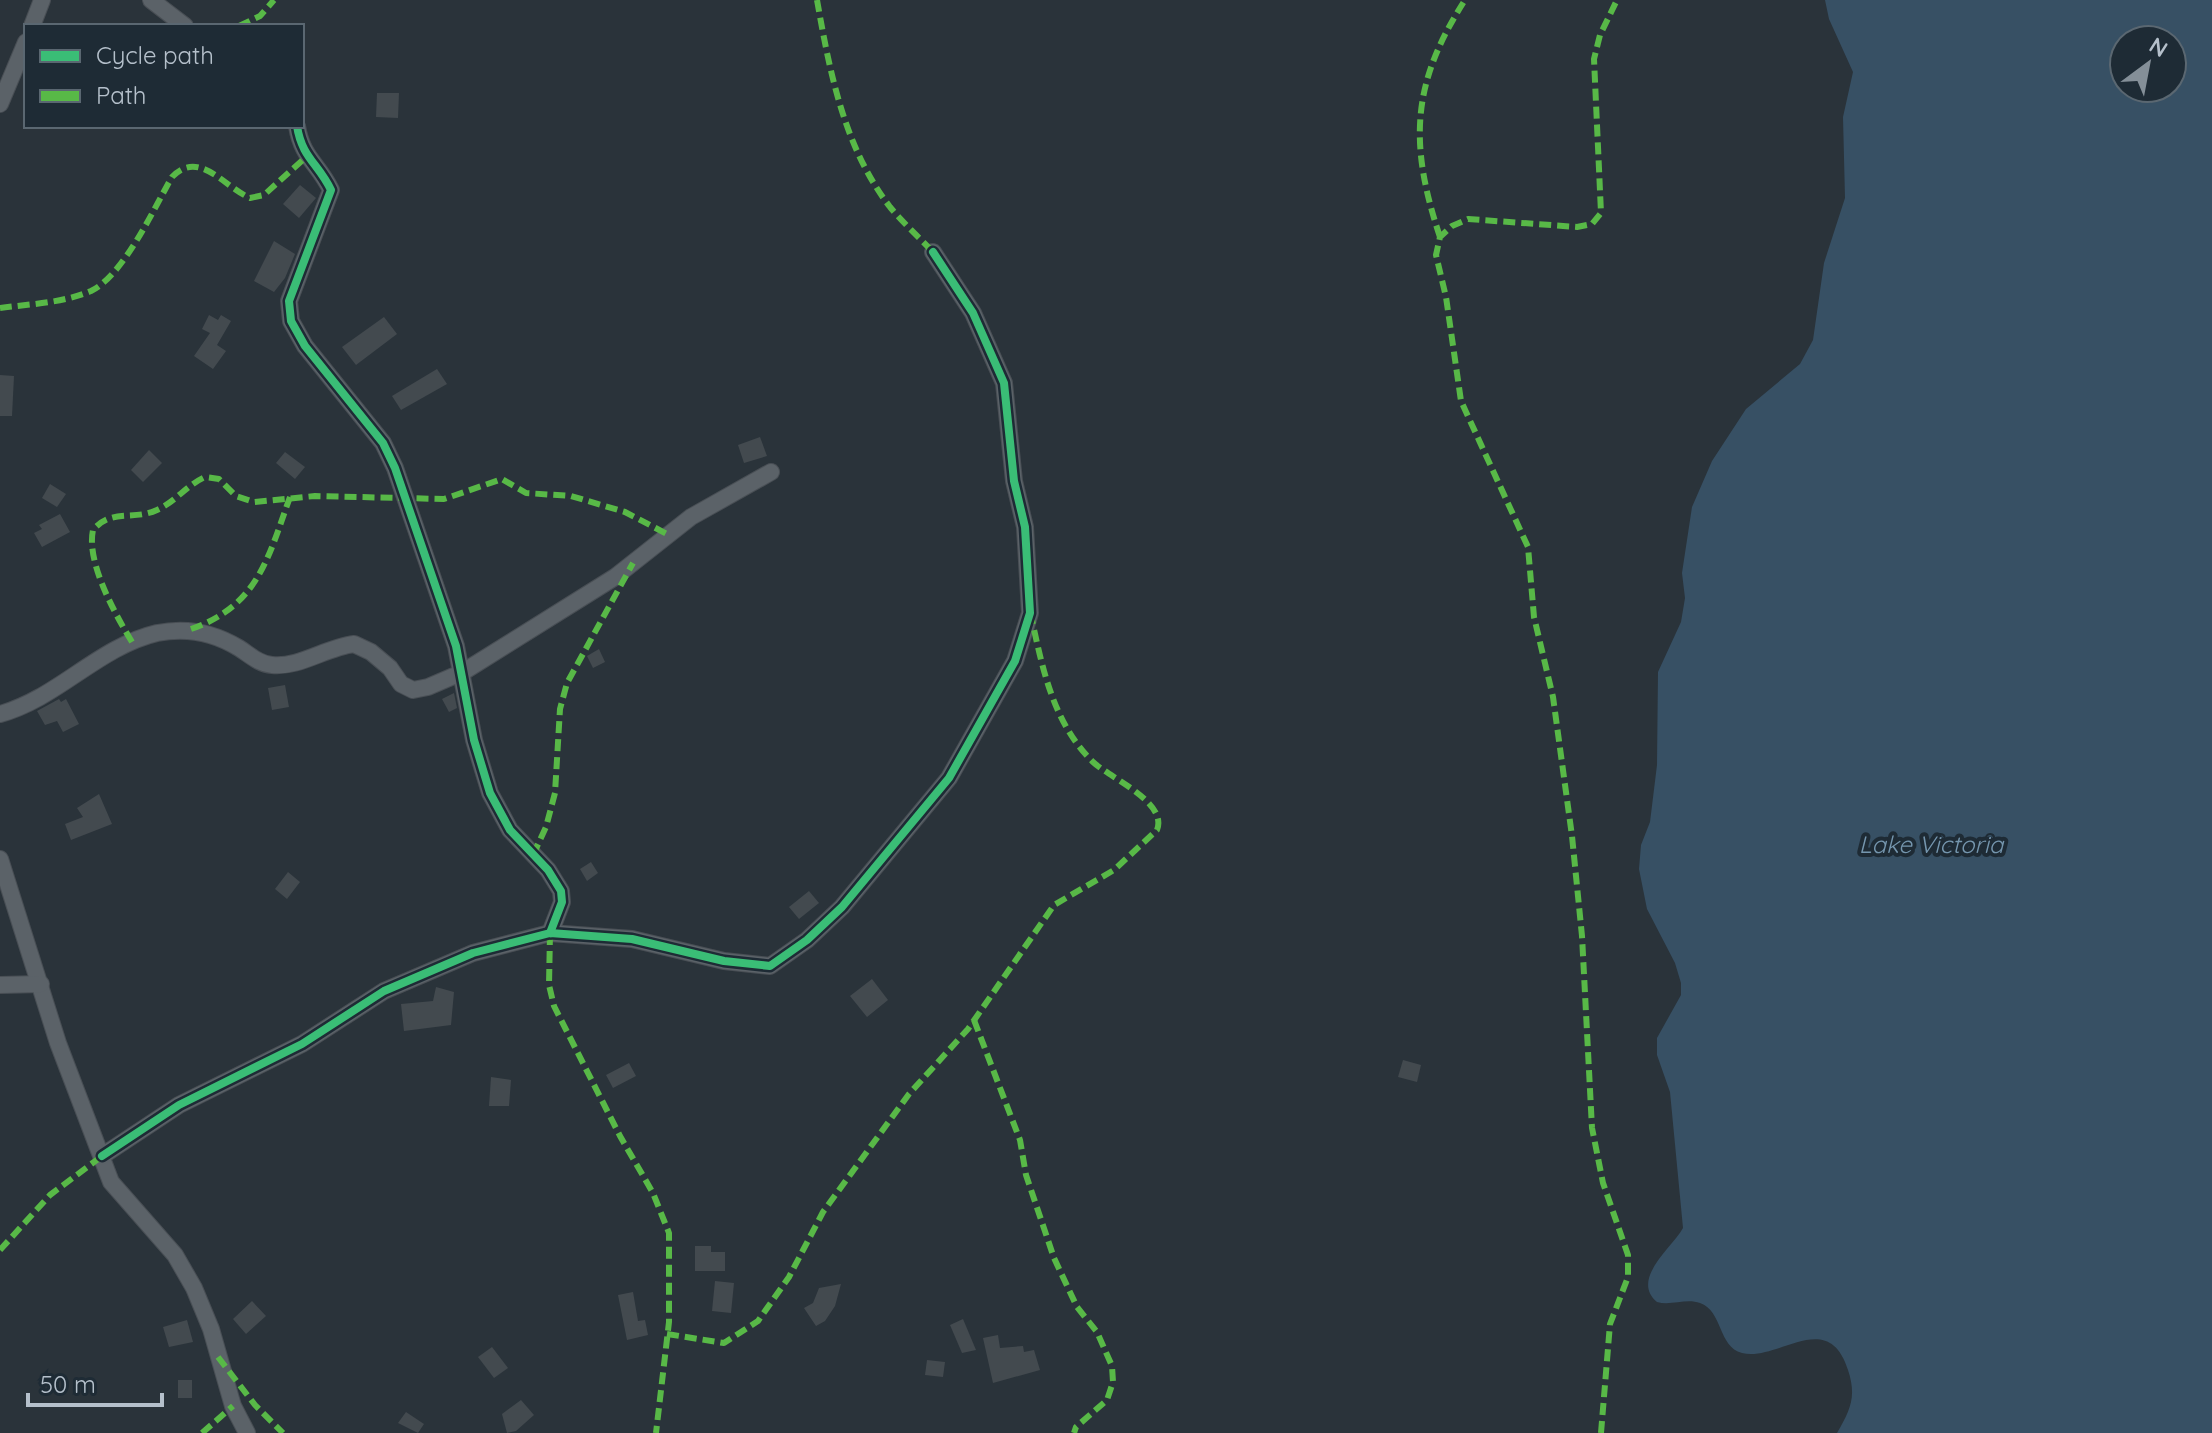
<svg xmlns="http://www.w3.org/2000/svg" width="2212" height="1433" font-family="Quicksand,sans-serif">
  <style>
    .water { fill: #375064; fill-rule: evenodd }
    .building { fill: #434a4f }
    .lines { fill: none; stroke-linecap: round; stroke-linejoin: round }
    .minor-casing { stroke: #494f55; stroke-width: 18 }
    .minor { stroke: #5b6268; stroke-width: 16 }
    .quiet { stroke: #58b947; stroke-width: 6; stroke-dasharray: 12 6; stroke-linecap: butt }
    .cycleway-casing { stroke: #1e2b35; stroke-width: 13 }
    .cycleway { stroke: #3abd76; stroke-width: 8 }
    .labels { text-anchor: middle; stroke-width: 8; stroke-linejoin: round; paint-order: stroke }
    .water-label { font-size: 24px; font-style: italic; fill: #7596ae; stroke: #1e2b35 }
  </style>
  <rect width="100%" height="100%" fill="#2a333a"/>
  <path class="water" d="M1825,0h387v1433h-375c13,-23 20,-36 11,-63 -20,-63 -70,-8 -106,-17 -24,-6 -19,-42 -42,-50 -14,-5 -29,3 -43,-1 -27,-23 15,-54 26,-74l-13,-136 -13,-37v-17l24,-43v-12l-6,-20 -28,-54 -8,-40 2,-24 9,-23 7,-57 1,-93 23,-50 4,-24 -3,-25 10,-66 20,-46 34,-52 54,-45 13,-24 11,-77 21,-65 -2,-81 10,-45 -24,-53zM2124,40h48v48h-48z"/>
  <g class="building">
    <path d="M377,93h22l-1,25 -22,-1z"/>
    <path d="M300,185l16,13 -17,20 -16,-14z"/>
    <path d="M274,241l21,13 -10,24 -11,14 -20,-11z"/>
    <path d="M209,315l9,5 3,-5 10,6 -14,24 9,6 -13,18 -19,-13 16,-23 -8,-4z"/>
    <path d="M384,317l13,17 -41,31 -14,-18z"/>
    <path d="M437,369l10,15 -46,26 -9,-14z"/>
    <path d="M0,375l14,1 -2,40h-12z"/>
    <path d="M760,437l7,19 -23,7 -6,-18z"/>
    <path d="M149,450l13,13 -19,19 -12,-12z"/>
    <path d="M285,452l20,15 -10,12 -19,-16z"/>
    <path d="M50,484l16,10 -9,13 -15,-9z"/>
    <path d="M60,514l10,18 -28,15 -8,-14 8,-4 -3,-4z"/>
    <path d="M599,649l6,13 -12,6 -6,-12z"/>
    <path d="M285,685l4,22 -17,3 -4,-22z"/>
    <path d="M454,693l3,15 -8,4 -7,-13z"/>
    <path d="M59,699l2,3 5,-3 13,25 -16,8 -6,-11 -12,4 -8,-14z"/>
    <path d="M99,794l13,30 -41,16 -6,-16 18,-7 -6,-9z"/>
    <path d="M591,862l7,11 -11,8 -7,-12z"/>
    <path d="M288,872l12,10 -13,17 -12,-10z"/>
    <path d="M809,891l10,12 -20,16 -10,-12z"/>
    <path d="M872,979l16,21 -21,17 -17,-21z"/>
    <path d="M436,987l18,5 -3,33 -47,6 -3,-27 32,-3z"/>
    <path d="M1403,1060l18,5 -4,17 -19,-5z"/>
    <path d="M629,1063l7,13 -23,12 -7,-13z"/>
    <path d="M491,1077l20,3 -2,26h-20z"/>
    <path d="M695,1246h16v6h14v19h-30z"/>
    <path d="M715,1281l19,2 -3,30 -19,-2z"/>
    <path d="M841,1284l-6,22 -10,15 -9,5 -12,-18 9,-5 6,-15z"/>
    <path d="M633,1292l5,29 7,-1 3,15 -21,5 -9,-45z"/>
    <path d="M252,1301l14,15 -20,18 -13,-15z"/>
    <path d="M963,1319l13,31 -14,3 -12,-28z"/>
    <path d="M187,1320l6,22 -24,5 -6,-20z"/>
    <path d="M998,1335l2,13 23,-2 1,6 10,-2 6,20 -47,13 -10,-45z"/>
    <path d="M492,1347l16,21 -14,10 -16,-21z"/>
    <path d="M927,1360l18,2 -2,15 -18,-2z"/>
    <rect x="178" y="1380" width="14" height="18"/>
    <path d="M521,1400l13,15 -18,16 -9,2 -5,-19z"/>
    <path d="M406,1412l18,12 -6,9 -20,-10z"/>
  </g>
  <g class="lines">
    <g class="minor-casing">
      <g id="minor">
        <path d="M151,0l34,26"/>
        <path d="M32,26l10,-26"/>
        <path d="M0,104l26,-62"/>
        <path d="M297,126c5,32 21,37 34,64l-42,111 2,20 14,25 78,97 12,25 61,178 18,94 16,53 20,37 38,40 13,21 1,11 -12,31"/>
        <path d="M0,714c58,-16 98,-67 157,-81 30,-6 56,-1 82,15 11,7 20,16 33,17 27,3 55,-18 82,-21l17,8 19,16 11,16 12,6 15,-3 35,-15 152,-95 76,-60 80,-45"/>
        <path d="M0,859l58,184 53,139 64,73 19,33 17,41 22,77 14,27"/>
        <path d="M0,985l41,-1"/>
        <path d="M102,1156l77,-51 123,-61 82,-53 89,-38 77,-20 82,6 92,22 46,5 37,-26 35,-33 107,-129 66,-117 15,-48 -5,-86 -11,-46 -10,-98 -31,-70 -40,-61"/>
      </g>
    </g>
    <use href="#minor" class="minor"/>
    <g class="quiet">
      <path d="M817,0c13,73 27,147 73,207 13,16 29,30 43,45"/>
      <path d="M239,26l21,-10 14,-16"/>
      <path d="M1440,237c-31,-93 -29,-153 25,-237"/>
      <path d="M0,308c30,-4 63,-5 91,-17 33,-16 63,-83 81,-114 27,-28 51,9 78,21l14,-3 42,-38"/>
      <path d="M191,629c67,-23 77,-71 99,-132"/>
      <path d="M132,642c-17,-28 -46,-80 -39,-112 19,-22 40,-9 64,-20 18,-8 30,-25 48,-33l14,2 17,17 18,6 61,-6 129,3 58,-20 24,14 45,3 54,16 42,22"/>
      <path d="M533,855l13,-28 9,-34 5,-84 7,-26 66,-120"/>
      <path d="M550,933l-1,52 5,21 66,130 33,57 16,40v89l-13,111"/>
      <path d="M974,1020l46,120 6,35 28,83 23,49 20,25 15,34 1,16 -6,18 -31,27 -2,6"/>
      <path d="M0,1250l50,-55 52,-39"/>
      <path d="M667,1334l57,9 34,-22 31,-44 34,-65 86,-118 59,-65 86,-124 60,-35 43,-40c11,-28 -47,-52 -64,-68 -39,-38 -50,-91 -61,-142"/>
      <path d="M218,1357l37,48 28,28"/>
      <path d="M202,1433l31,-27"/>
      <path d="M1601,1433l9,-109 18,-47v-22l-25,-72 -11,-55 -10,-192 -10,-100 -19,-139 -19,-80 -6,-70 -67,-146 -15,-104 -10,-42 4,-18 12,-11 16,-7 109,8 15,-3 9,-11 -7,-154 6,-24 17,-35"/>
    </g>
    <g class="cycleway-casing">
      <g id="cycleway">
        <path d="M297,126c5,32 21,37 34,64l-42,111 2,20 14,25 78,97 12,25 61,178 18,94 16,53 20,37 38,40 13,21 1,11 -12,31"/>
        <path d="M102,1156l77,-51 123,-61 82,-53 89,-38 77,-20 82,6 92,22 46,5 37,-26 35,-33 107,-129 66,-117 15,-48 -5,-86 -11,-46 -10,-98 -31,-70 -40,-61"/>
      </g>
    </g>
    <use href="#cycleway" class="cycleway"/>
  </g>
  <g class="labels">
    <g class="water-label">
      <text x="1931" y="853">Lake Victoria</text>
    </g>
  </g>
  <rect x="24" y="24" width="280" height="104" fill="#1e2b35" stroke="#5a6771" stroke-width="2"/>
  <rect x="40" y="50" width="40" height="12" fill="#3abd76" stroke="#5a6771" stroke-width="2"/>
  <text x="96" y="64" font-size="24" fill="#b5c0cb">Cycle path</text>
  <rect x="40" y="90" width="40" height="12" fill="#58b947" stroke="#5a6771" stroke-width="2"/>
  <text x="96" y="104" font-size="24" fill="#b5c0cb">Path</text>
  <g transform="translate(2148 64) rotate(32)"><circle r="38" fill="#1e2b35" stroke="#5a6771" stroke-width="2"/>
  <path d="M0-6L14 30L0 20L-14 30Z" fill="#848f98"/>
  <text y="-12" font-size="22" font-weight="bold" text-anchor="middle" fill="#b5c0cb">N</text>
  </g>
  <path d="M28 1393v12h134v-12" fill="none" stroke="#b5c0cb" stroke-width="4"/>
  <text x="40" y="1393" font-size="24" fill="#b5c0cb" stroke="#1e2b35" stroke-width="6" paint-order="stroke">50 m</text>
</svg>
